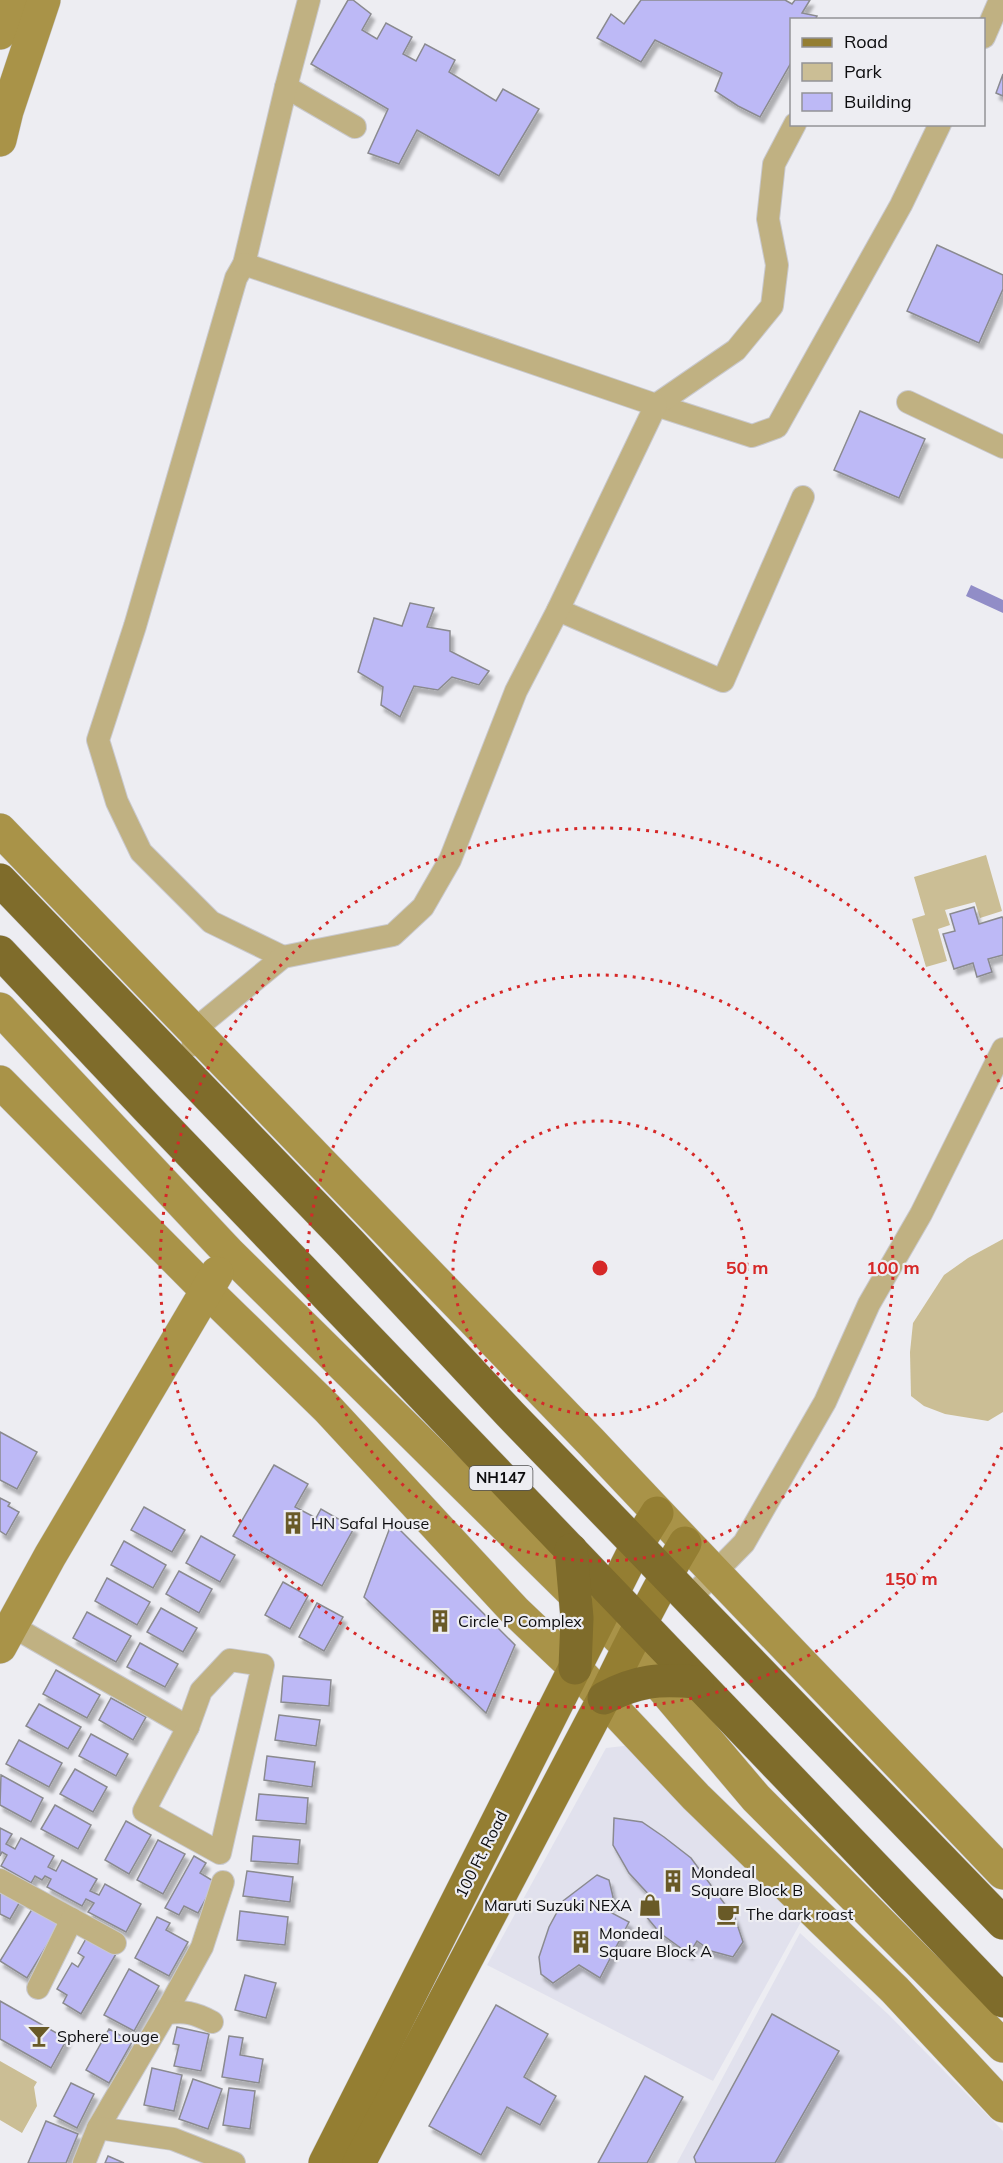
<svg xmlns="http://www.w3.org/2000/svg" width="1003" height="2163" font-family="Mulish,sans-serif">
  <style>
    .built { fill: #e1e1ed }
    .green { fill: #cbbe95 }
    .water { fill: #918dc7 }
    .building { fill: #bdb9f6; stroke: #8a8a8f; stroke-width: 1.5; filter: url(#shadow) }
    .lines { fill: none; stroke-linecap: round; stroke-linejoin: round }
    .street-casing { stroke: #c9c9ce; stroke-width: 24 }
    .secondary-casing { stroke: #c9c9ce; stroke-width: 34 }
    .primary-casing { stroke: #c9c9ce; stroke-width: 34 }
    .highway-casing { stroke: #c9c9ce; stroke-width: 34 }
    .street { stroke: #c0b182; stroke-width: 22 }
    .secondary { stroke: #a99348; stroke-width: 33 }
    .primary { stroke: #947e32; stroke-width: 33 }
    .highway { stroke: #7f6c2b; stroke-width: 33 }
    .ring { fill: none; stroke: #d62828; stroke-width: 3; stroke-dasharray: 3 6 }
    .labels { text-anchor: middle; stroke-width: 4.5; stroke-linejoin: round; paint-order: stroke }
    .shield { fill: #ededf2; stroke: #505052; stroke-width: 1.5 }
    .shield-label { font-size: 15px; font-weight: bold; fill: #0c0c0e }
    .poi-label { font-size: 16px; fill: #0c0c0e; stroke: #ededf2; text-anchor: start }
    .street-label { font-size: 16px; fill: #0c0c0e; stroke: #ededf2 }
    .centre { fill: #d62828; stroke: #ededf2; stroke-width: 3 }
    .ring-label { font-size: 18px; text-anchor: middle; font-weight: bold; fill: #d62828; stroke: #ededf2; stroke-width: 4.5; stroke-linejoin: round; paint-order: stroke }
  </style>
  <defs>
    <filter id="shadow"><feDropShadow dx="3.5" dy="6" stdDeviation="1.5" flood-color="#0004"/></filter>
  </defs>
  <rect width="100%" height="100%" fill="#ededf2"/>
  <g class="built">
    <path d="M641,1744l166,167 -94,170 -226,-116 119,-217z"/>
    <path d="M800,1933l89,82 114,116v32h-326z"/>
  </g>
  <g class="green">
    <path d="M986,855l16,56 -22,7 -5,-16 -30,8 5,15 -12,4 9,32 -21,6 -14,-48 13,-4 -11,-38z"/>
    <path d="M1003,1239v173l-15,9 -43,-7 -21,-8 -13,-10 -1,-44 3,-29 31,-48 24,-17z"/>
    <path d="M0,2061l37,21 -3,5 3,19 -15,27 -22,-13z"/>
  </g>
  <path class="water" d="M971,585l32,15v13l-37,-17z"/>
  <g class="building">
    <path d="M348,0h5l18,14 -9,16 15,9 9,-16 26,14 -9,17 13,7 9,-17 30,16 -6,12 47,29 7,-12 36,20 -40,67 -82,-46 -18,34 -31,-11 20,-44 -77,-45z"/>
    <path d="M641,0h144l7,4 3,-4h15l-8,13 15,3 -2,4h-23v41l-32,56 -22,-11 -23,-15 7,-18 -67,-33 -14,22 -44,-24 14,-24 13,10z"/>
    <path d="M1003,74v22l-7,-3z"/>
    <path d="M937,245l66,30v14l-24,54 -72,-32z"/>
    <path d="M860,411l65,28 -26,59 -65,-28z"/>
    <path d="M410,603l24,5 -7,19 23,4v20l39,20 -10,14 -27,-8 -14,13 -24,-4 -14,31 -19,-12 2,-18 -25,-15 16,-54 28,8z"/>
    <path d="M974,907l5,17 23,-7 1,2v36l-15,4 4,13 -15,5 -4,-14 -19,6 -11,-35 12,-3 -5,-17z"/>
    <path d="M0,1432l37,20 -20,37 -17,-9z"/>
    <path d="M274,1465l34,19 -13,23 21,11 5,-9 33,19 -32,58 -89,-50z"/>
    <path d="M0,1498l10,5 -2,3 11,6 -13,23 -6,-4z"/>
    <path d="M144,1507l41,23 -13,22 -41,-22z"/>
    <path d="M392,1522l123,123 -29,68 -122,-116z"/>
    <path d="M201,1536l34,19 -15,27 -34,-19z"/>
    <path d="M124,1541l42,24 -13,23 -42,-23z"/>
    <path d="M179,1571l33,18 -13,24 -33,-19z"/>
    <path d="M107,1578l43,24 -13,23 -42,-24z"/>
    <path d="M283,1582l25,14 -18,33 -25,-14z"/>
    <path d="M317,1603l26,14 -19,34 -25,-14z"/>
    <path d="M161,1608l36,20 -14,24 -36,-20z"/>
    <path d="M87,1612l44,24 -15,26 -43,-24z"/>
    <path d="M140,1643l38,21 -13,23 -38,-20z"/>
    <path d="M56,1670l44,25 -13,23 -44,-24z"/>
    <path d="M283,1676l48,4 -2,26 -48,-4z"/>
    <path d="M111,1698l35,19 -13,23 -34,-20z"/>
    <path d="M39,1704l42,23 -13,22 -42,-23z"/>
    <path d="M279,1715l41,5 -4,26 -41,-6z"/>
    <path d="M91,1734l37,20 -12,22 -37,-20z"/>
    <path d="M19,1740l43,23 -13,24 -43,-23z"/>
    <path d="M267,1756l48,6 -3,25 -48,-7z"/>
    <path d="M75,1769l32,18 -14,25 -33,-18z"/>
    <path d="M1,1775l42,23 -12,24 -31,-17z"/>
    <path d="M259,1794l49,4 -2,26 -50,-4z"/>
    <path d="M55,1805l36,20 -13,24 -37,-20z"/>
    <path d="M614,1818l28,4 22,15 27,21 44,60 8,24 -10,15 -22,-6 -14,-10 -8,13 -29,-21 -15,-18 6,-18 -22,-24 -16,-28z"/>
    <path d="M126,1821l25,14 -22,39 -24,-14z"/>
    <path d="M0,1828l12,6 -6,10 9,5 6,-11 33,18 -6,11 8,4 6,-11 35,19 -7,12 9,4 6,-11 36,20 -15,28 -38,-20 6,-9 -8,-4 -4,7 -35,-19 4,-8 -6,-3 -3,4 -7,-4 -4,7 -30,-17 6,-11 -5,-3 -2,4z"/>
    <path d="M253,1836l47,4 -2,24 -47,-3z"/>
    <path d="M158,1840l27,14 -22,40 -26,-14z"/>
    <path d="M194,1856l12,7 -6,10 15,9 -17,31 -14,-7 -5,9 -14,-7z"/>
    <path d="M247,1871l46,6 -3,25 -47,-6z"/>
    <path d="M597,1875l12,5 4,17 -5,14 21,11 -29,56 -21,-13 -26,18 -12,-9 -2,-17 10,-30 14,-26z"/>
    <path d="M0,1889l21,11 -11,19 -10,-5z"/>
    <path d="M34,1906l27,16 -34,56 -27,-17z"/>
    <path d="M240,1911l48,6 -3,28 -48,-5z"/>
    <path d="M157,1917l13,6 -4,7 22,12 -19,34 -34,-18z"/>
    <path d="M87,1937l29,17 -35,60 -18,-11 4,-8 -10,-6 15,-26 6,4 6,-10 -6,-4z"/>
    <path d="M129,1969l30,17 -25,45 -30,-16z"/>
    <path d="M245,1975l31,8 -10,35 -31,-8z"/>
    <path d="M0,2001l67,38 -16,29 -51,-29z"/>
    <path d="M496,2005l52,29 -24,43 32,19 -16,29 -33,-18 -26,48 -52,-29z"/>
    <path d="M772,2014l67,37 -64,112h-79l-2,-6z"/>
    <path d="M177,2027l32,7 -8,37 -27,-5 5,-21 -6,-1z"/>
    <path d="M109,2029l23,13 -23,41 -23,-13z"/>
    <path d="M229,2036l14,2 -3,17 23,4 -4,24 -37,-6z"/>
    <path d="M152,2068l30,7 -8,36 -30,-6z"/>
    <path d="M645,2076l38,21 -36,66h-49z"/>
    <path d="M193,2079l29,10 -14,40 -29,-10z"/>
    <path d="M71,2083l23,11 -17,34 -23,-12z"/>
    <path d="M229,2088l26,3 -5,38 -27,-4z"/>
    <path d="M46,2121l32,13 -12,29h-38z"/>
    <path d="M108,2156l16,7h-19z"/>
  </g>
  <g class="lines">
    <g class="street-casing">
      <g id="street">
        <path d="M984,37l16,-37"/>
        <path d="M286,87l69,40"/>
        <path d="M908,402l95,45"/>
        <path d="M656,405l96,31 25,-9 124,-222 39,-81"/>
        <path d="M656,405l80,-55 36,-44 5,-41 -9,-46 6,-55 21,-40"/>
        <path d="M558,610l165,71 80,-184"/>
        <path d="M283,957l-72,-35 -70,-70 -24,-50 -19,-62 37,-114 101,-348 8,-14 42,-177 23,-87"/>
        <path d="M193,1045l1,-15 89,-73 110,-22 30,-28 27,-47 66,-169 42,-81 98,-205 -412,-141"/>
        <path d="M689,1599l55,-56 81,-141 44,-98 52,-90 82,-165"/>
        <path d="M12,1626l176,101"/>
        <path d="M230,1660l33,5 -43,188 -76,-42 44,-84 13,-36z"/>
        <path d="M0,1880l115,63"/>
        <path d="M38,1988l34,-69"/>
        <path d="M165,2014l37,-67 21,-65"/>
        <path d="M98,2128l67,-114c19,-4 30,-1 47,8"/>
        <path d="M84,2163l14,-35 75,11 61,24"/>
      </g>
    </g>
    <g class="secondary-casing">
      <g id="secondary">
        <path d="M0,33l11,-33"/>
        <path d="M0,140l7,-29 37,-111"/>
        <path d="M0,830l592,613c136,145 274,286 411,430"/>
        <path d="M0,1009l228,243 400,395 128,151 247,248"/>
        <path d="M0,1082l208,210 120,117 187,202 60,57 121,129 199,193 108,116"/>
        <path d="M0,1647l50,-91 167,-283"/>
      </g>
    </g>
    <g class="primary-casing">
      <g id="primary">
        <path d="M325,2163l312,-618 20,-32"/>
        <path d="M359,2163l245,-465c25,-52 51,-105 81,-155"/>
      </g>
    </g>
    <g class="highway-casing">
      <g id="highway">
        <path d="M0,880l351,364 159,170 493,509"/>
        <path d="M0,952l147,156 856,893"/>
        <path d="M571,1550l6,68 -2,50"/>
        <path d="M604,1698c34,-18 54,-19 93,-16"/>
      </g>
    </g>
    <use href="#street" class="street"/>
    <use href="#secondary" class="secondary"/>
    <use href="#primary" class="primary"/>
    <use href="#highway" class="highway"/>
  </g>
  <g class="ring">
    <circle cx="600" cy="1268" r="147"/>
    <circle cx="600" cy="1268" r="293"/>
    <path d="M1002 1447A440 440 0 1 1 1002 1089"/>
  </g>
  <defs>
    <g id="building-bare" transform="scale(1.8)"><path d="M-4-6H4V6H1V3H-1V6H-4ZM-2.5-4.3h1.7v1.8h-1.7ZM.8-4.3h1.7v1.8H.8ZM-2.5-1h1.7V.8h-1.7ZM.8-1h1.7V.8H.8Z" fill="#695a27" stroke="#ededf2" stroke-width="2.5" paint-order="stroke"/></g>
    <g id="shop-bare" transform="scale(1.8)"><path d="M-5-2.5h2.3a2.7 3.5 0 0 1 5.4 0H5L5.5 6h-11ZM-1.5-2.5h3a1.5 2.3 0 0 0-3 0Z" fill="#695a27" stroke="#ededf2" stroke-width="2.5" paint-order="stroke"/></g>
    <g id="cafe-bare" transform="scale(1.8)"><path d="M-5.5-4.5H6V0H3Q3 3.5 0 3.5H-2.5Q-5.5 3.5-5.5 0ZM3-3.2v2h1.7v-2ZM-6 4.5H4V6H-6Z" fill="#695a27" stroke="#ededf2" stroke-width="2.5" paint-order="stroke"/></g>
    <g id="bar-bare" transform="scale(1.8)"><path d="M-6-5H6L.8 .8V4.5H3.5V6h-7V4.5H-.8V.8Z" fill="#695a27" stroke="#ededf2" stroke-width="2.5" paint-order="stroke"/></g>
  </defs>
  <g fill-rule="evenodd">
    <use href="#building-bare" x="293" y="1523"/>
    <use href="#building-bare" x="440" y="1621"/>
    <use href="#building-bare" x="673" y="1881"/>
    <use href="#shop-bare" x="650" y="1905"/>
    <use href="#cafe-bare" x="728" y="1914"/>
    <use href="#building-bare" x="581" y="1942"/>
    <use href="#bar-bare" x="39" y="2036"/>
  </g>
  <g class="labels">
    <rect class="shield" x="469.5" y="1466" width="63" height="24" rx="4.5"/>
    <g class="shield-label">
      <text x="501" y="1483">NH147</text>
    </g>
    <g class="poi-label">
      <text x="311" y="1529">HN Safal House</text>
      <text x="458" y="1627">Circle P Complex</text>
      <text x="691" y="1878">Mondeal<tspan x="691" dy="18">Square Block B</tspan></text>
      <text x="632" y="1911" text-anchor="end">Maruti Suzuki NEXA</text>
      <text x="746" y="1920">The dark roast</text>
      <text x="599" y="1939">Mondeal<tspan x="599" dy="18">Square Block A</tspan></text>
      <text x="57" y="2042">Sphere Louge</text>
    </g>
    <g class="street-label">
      <text transform="translate(481 1854) rotate(-63)" y="6">100 Ft. Road</text>
    </g>
  </g>
  <circle cx="600" cy="1268" r="9" class="centre"/>
  <g class="ring-label">
    <text x="747" y="1274">50 m</text>
    <text x="893" y="1274">100 m</text>
    <text x="911" y="1585">150 m</text>
  </g>
  <rect x="790" y="18" width="195" height="108" fill="#ededf2" stroke="#939397" stroke-width="1.5"/>
  <rect x="802" y="38" width="30" height="9" fill="#947e32" stroke="#939397" stroke-width="1.5"/>
  <text x="844" y="48" font-size="18" fill="#0c0c0e">Road</text>
  <rect x="802" y="63" width="30" height="18" fill="#cbbe95" stroke="#939397" stroke-width="1.5"/>
  <text x="844" y="78" font-size="18" fill="#0c0c0e">Park</text>
  <rect x="802" y="93" width="30" height="18" fill="#bdb9f6" stroke="#939397" stroke-width="1.5"/>
  <text x="844" y="108" font-size="18" fill="#0c0c0e">Building</text>
</svg>
